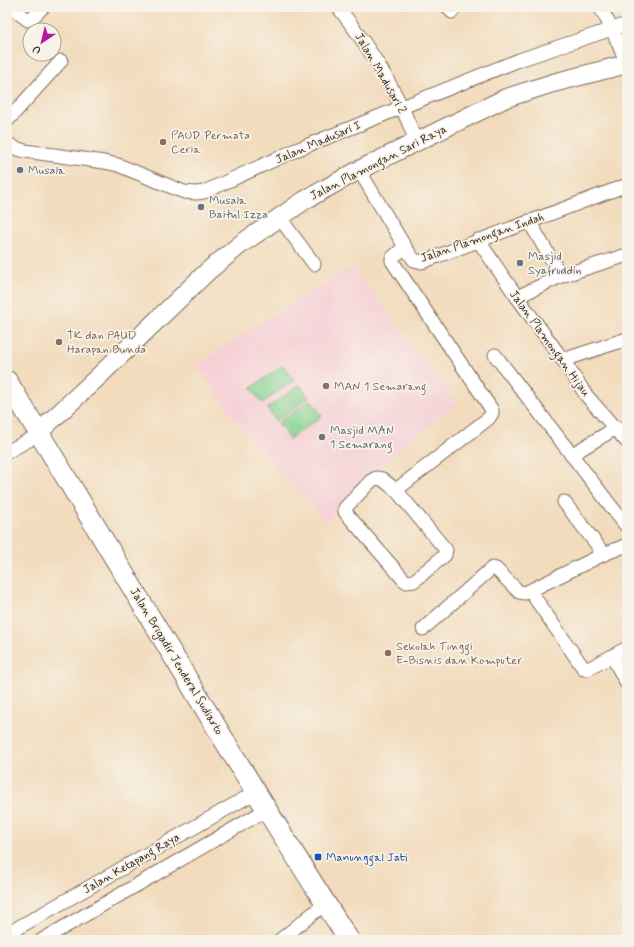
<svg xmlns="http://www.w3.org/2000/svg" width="634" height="947" font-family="Mynerve,sans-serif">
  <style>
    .built { fill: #f6cfd6 }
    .pitch { fill: #85d392; stroke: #607e58 }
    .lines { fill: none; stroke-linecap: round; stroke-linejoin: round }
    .street-casing { stroke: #7b6856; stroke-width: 15 }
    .secondary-casing { stroke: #7b6856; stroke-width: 20 }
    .primary-casing { stroke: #7b6856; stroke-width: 22 }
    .street { stroke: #fff; stroke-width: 13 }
    .secondary { stroke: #fff; stroke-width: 18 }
    .primary { stroke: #fff; stroke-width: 20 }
    .education-dot { fill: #8d6e63; stroke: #f7f3e8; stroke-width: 1.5 }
    .worship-dot { fill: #6b7280; stroke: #f7f3e8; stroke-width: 1.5 }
    .transit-dot { fill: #1a4fb4; stroke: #f7f3e8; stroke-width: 1.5 }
    .labels { text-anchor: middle; stroke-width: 3.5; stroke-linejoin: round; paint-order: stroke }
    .street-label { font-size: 12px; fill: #3b2a1e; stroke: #f7f3e8 }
    .education-label { font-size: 12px; fill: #785e54; stroke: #f7f3e8; text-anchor: start }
    .worship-label { font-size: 12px; fill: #5b616d; stroke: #f7f3e8; text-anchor: start }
    .transit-label { font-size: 12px; fill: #164399; stroke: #f7f3e8; text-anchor: start }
  </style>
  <rect width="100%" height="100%" fill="#f7f3e8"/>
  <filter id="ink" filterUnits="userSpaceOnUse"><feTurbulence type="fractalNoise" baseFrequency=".025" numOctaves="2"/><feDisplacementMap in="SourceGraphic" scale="8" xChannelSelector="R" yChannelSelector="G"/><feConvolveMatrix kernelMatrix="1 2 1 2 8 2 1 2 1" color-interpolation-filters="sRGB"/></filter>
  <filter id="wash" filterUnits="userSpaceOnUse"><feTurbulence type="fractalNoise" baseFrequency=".012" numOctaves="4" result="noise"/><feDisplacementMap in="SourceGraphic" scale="16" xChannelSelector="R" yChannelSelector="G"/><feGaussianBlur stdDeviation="0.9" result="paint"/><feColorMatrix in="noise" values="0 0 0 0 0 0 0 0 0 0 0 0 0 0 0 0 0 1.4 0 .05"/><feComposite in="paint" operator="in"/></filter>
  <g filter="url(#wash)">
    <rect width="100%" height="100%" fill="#f2dcbd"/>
    <path class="built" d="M353,267l104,139 -40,28 -36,33 -55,55 -83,-92 -47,-65 76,-50z"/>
    <g class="pitch">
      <path d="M283,365l11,15 -32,23 -11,-15z"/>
      <path d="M300,385l9,13 -33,23 -9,-13z"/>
      <path d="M311,400l11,16 -33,23 -11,-16z"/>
    </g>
  </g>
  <g filter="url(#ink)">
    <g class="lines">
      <g class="street-casing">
        <g id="street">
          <path d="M11,7l17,13 5,-3 10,-10"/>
          <path d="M338,7c32,41 61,86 78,135"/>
          <path d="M448,7l4,5"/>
          <path d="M600,7l12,22 15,35"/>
          <path d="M7,121l54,-60"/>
          <path d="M7,143l8,5 10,3 79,11 14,3 66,27 12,1 8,-1 92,-42 223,-90 108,-36"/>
          <path d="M359,170l46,77 9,13 8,2 205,-77"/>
          <path d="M279,217l35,47"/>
          <path d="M529,221l32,55"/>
          <path d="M478,240l39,57 46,63 23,35 41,47"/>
          <path d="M517,297l44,-21 66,-21"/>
          <path d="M495,355l132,172"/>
          <path d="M563,360l64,-21"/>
          <path d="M7,452l22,-12"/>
          <path d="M571,455l40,-24 16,-4"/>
          <path d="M376,478l6,1 14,11 50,60 -1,5 -31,26 -7,1 -3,-2 -59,-68v-4l26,-27z"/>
          <path d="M396,490l93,-72 3,-5v-3l-100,-149v-3l13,-11"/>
          <path d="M564,502l40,52"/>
          <path d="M530,591l54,78h4l39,-21"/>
          <path d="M423,629l69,-61 4,1 23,23 6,1 79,-39 23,-9"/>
          <path d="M612,656l15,28"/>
          <path d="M7,934l249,-142"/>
          <path d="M42,940l224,-130"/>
          <path d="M280,940l36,-29"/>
        </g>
      </g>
      <g class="secondary-casing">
        <path id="secondary" d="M39,432l61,-57 108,-104 33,-27 64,-44 54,-30 147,-72 47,-15 74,-19"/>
      </g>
      <g class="primary-casing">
        <path id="primary" d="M7,381c115,186 223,375 342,559"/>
      </g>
      <use href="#street" class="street"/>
      <use href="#secondary" class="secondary"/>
      <use href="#primary" class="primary"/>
    </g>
  </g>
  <g class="education-dot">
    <circle cx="163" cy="142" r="4"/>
    <circle cx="59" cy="342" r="4"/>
    <circle cx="326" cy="386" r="4"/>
    <circle cx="388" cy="653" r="4"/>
  </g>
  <g class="worship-dot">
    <circle cx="20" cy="170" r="4"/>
    <circle cx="201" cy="207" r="4"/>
    <circle cx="520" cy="263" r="4"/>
    <circle cx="322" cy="437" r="4"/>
  </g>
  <rect class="transit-dot" x="314" y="853" width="8" height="8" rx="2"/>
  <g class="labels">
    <g class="street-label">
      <text transform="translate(381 73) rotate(60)" y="4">Jalan Madusari 2</text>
      <text transform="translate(318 142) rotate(-23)" y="4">Jalan Madusari I</text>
      <text transform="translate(378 162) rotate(-27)" y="4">Jalan Plamongan Sari Raya</text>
      <text transform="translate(482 237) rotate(-19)" y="4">Jalan Plamongan Indah</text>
      <text transform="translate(550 343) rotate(54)" y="4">Jalan Plamongan Hijau</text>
      <text transform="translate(177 661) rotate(59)" y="4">Jalan Brigadir Jenderal Sudiarto</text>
      <text transform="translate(131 863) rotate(-30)" y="4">Jalan Ketapang Raya</text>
    </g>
    <g class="education-label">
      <text x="171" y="139">PAUD Permata<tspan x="171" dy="14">Ceria</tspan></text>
      <text x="67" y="339">TK dan PAUD<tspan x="67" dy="14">Harapan Bunda</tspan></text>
      <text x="334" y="390">MAN 1 Semarang</text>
      <text x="396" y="650">Sekolah Tinggi<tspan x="396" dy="14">E-Bisnis dan Komputer</tspan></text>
    </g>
    <g class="worship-label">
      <text x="28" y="174">Musala</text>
      <text x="209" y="204">Musala<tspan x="209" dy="14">Baitul Izza</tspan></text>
      <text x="528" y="260">Masjid<tspan x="528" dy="14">Syafruddin</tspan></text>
      <text x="330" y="434">Masjid MAN<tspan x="330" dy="14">1 Semarang</tspan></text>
    </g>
    <g class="transit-label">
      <text x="326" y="861">Manunggal Jati</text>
    </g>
  </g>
  <rect width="634" height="947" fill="none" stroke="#f7f3e8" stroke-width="24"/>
  <g transform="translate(42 42) rotate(215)"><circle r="19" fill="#f7f3e8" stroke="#aca397"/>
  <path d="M0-3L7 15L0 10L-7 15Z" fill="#b5179e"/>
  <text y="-6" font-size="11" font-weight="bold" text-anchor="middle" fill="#3b2a1e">U</text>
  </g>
</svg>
